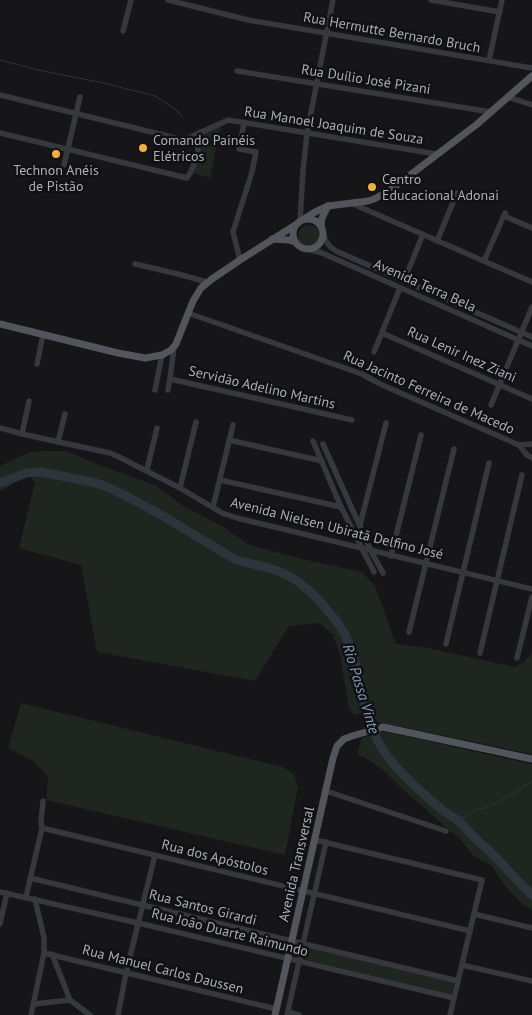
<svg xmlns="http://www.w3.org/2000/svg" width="532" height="1015" font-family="'PT Sans',sans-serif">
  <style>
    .green { fill: #1e261f }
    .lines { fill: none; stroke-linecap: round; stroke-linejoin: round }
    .stream { stroke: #2c353c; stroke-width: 1 }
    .river { stroke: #2c353c; stroke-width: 9 }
    .minor { stroke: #37383d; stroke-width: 5.5 }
    .major { stroke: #53555c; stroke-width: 7 }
    .poi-dot { fill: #f2b134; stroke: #111113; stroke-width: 2 }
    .labels { text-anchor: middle; stroke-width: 5; stroke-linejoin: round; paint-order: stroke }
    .street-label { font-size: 14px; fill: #a8adb8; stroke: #111113 }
    .poi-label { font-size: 14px; fill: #a8adb8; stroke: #111113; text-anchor: start }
    .water-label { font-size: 15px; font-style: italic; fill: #7f9bb3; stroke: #111113 }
  </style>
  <rect width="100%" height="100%" fill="#161618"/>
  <g class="green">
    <path d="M221,125l-11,53 -17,-5 9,-39z"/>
    <circle cx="309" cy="236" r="11"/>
    <path d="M46,451h21l27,12 63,23 26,20 41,21 25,18 53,14 60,13 13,14 21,58 27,3 91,20 10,-5 8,-9v101l-155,-32 -9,-10 -13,3 -6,-6 -9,-55 -7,-19 -13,-12 -31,3 -34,55 -158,-29 -16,-87 -62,-17 16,-65 -4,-6c-13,-1 -19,10 -31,14v-25l30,-14z"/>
    <path d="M21,703l262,64 11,8 4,12 -13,68 -239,-55 2,-24 -18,-17 -22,-11z"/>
    <path d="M379,732h7l146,32v147l-13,-10 -16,-18 -11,-17 -18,-10 -12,-15 -61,-53 -19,-19 -18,-12 -7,-2 5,-17z"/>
    <path d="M306,947l148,36 -3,12 -148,-36z"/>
  </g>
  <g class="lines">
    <g class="stream">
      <path d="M0,60l38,10 61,12 56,14 20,13 8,9"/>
      <path d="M457,819h3l15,-8 17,-6 21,-11 19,-13"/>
    </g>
    <path class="river" d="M0,483l26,-10 15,-1 51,10 13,4 21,10 37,20 73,44c17,5 35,6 51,15 19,9 42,35 54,53 7,10 12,26 15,38 7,30 11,61 29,87 14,20 37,40 56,56 6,5 13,8 19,13 5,5 10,11 15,16 6,6 12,10 17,16 14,13 26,28 40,41"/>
    <g class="minor">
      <path d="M168,0l80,20 284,48"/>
      <path d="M431,0l69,12"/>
      <path d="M123,31l8,-31"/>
      <path d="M489,60l13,-60"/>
      <path d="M237,71l254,41"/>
      <path d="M0,95l184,45 44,-20 208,34"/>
      <path d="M508,97l24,8"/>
      <path d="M0,133l187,45c9,-13 12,-30 13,-46"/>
      <path d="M64,165l16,-68"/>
      <path d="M353,204l179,78"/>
      <path d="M504,216l28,12"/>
      <path d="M300,221l3,-51 4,-37 26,-133"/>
      <path d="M323,232c2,9 5,14 13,19l196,86"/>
      <path d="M437,241l20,-48"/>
      <path d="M307,249l15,4 210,93"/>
      <path d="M240,260l-7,-28 19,-60 4,-20 -17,-3 5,-26"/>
      <path d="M484,261l21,-48"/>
      <path d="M135,264l43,10 29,8"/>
      <path d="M404,281l19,-47"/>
      <path d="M188,313l174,61 18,10 139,61 13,-1"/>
      <path d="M382,333l150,66"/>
      <path d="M174,347l-4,32 182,41"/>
      <path d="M374,352l26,-64"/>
      <path d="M37,364l6,-29"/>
      <path d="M155,390l7,-35"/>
      <path d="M168,390l2,-11"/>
      <path d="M491,405l41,-98"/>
      <path d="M0,428l22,6 88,19 9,4 61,31 42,25 15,5 295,71"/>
      <path d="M22,434l7,-33"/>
      <path d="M229,440l93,21"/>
      <path d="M313,441l28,66 33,65"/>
      <path d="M58,442l7,-28"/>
      <path d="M323,444l48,107 12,22"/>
      <path d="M519,445l8,10 5,3"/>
      <path d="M147,470l10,-42"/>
      <path d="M220,480l121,27"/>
      <path d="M180,488l16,-66"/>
      <path d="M213,507l20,-82"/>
      <path d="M360,525l26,-102"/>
      <path d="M391,556l30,-121"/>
      <path d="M409,632l45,-183"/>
      <path d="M446,644l43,-181"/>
      <path d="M480,653l42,-178"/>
      <path d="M517,658l15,-61"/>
      <path d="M326,791l120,40"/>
      <path d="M42,828l428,103"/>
      <path d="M315,840l167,40 -32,135"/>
      <path d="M30,878l428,103"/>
      <path d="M0,892l138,31 316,75"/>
      <path d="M26,897l16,-69 -1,-6 2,-21"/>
      <path d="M474,914l58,14"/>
      <path d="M0,924l7,-31"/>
      <path d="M44,953l232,56"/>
      <path d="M52,954l18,46 20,15"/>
      <path d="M462,965l70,16"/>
      <path d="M34,1004l36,-4"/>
      <path d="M288,1012l11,3"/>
      <path d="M31,1015l13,-62v-15l-9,-39"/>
      <path d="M118,1015l8,-42 29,-118"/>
      <path d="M287,1015l39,-173"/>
    </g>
    <g class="major">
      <circle cx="308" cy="234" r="15"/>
      <path d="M304,219l11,-7 13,-6 40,-5 6,-2 15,-8 87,-66 56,-49"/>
      <path d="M321,226l1,-8 6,-12"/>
      <path d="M272,239l17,1 6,2"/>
      <path d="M0,324l118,29 27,5 17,-3 9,-5 5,-6 17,-43 8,-13 11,-9 28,-19 57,-36"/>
      <path d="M275,1015l58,-257 4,-12 7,-7 8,-3 31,-9 149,32"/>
    </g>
  </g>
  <g class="poi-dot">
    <circle cx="143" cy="148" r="5"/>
    <circle cx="56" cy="154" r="5"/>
    <circle cx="372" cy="187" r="5"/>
  </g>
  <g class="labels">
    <g class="street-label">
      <text transform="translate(392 32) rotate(10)" y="5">Rua Hermutte Bernardo Bruch</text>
      <text transform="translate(366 79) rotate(9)" y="5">Rua Duílio José Pizani</text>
      <text transform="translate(334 125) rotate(9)" y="5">Rua Manoel Joaquim de Souza</text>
      <text transform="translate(425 285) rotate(24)" y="5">Avenida Terra Bela</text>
      <text transform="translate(462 354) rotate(24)" y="5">Rua Lenir Inez Ziani</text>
      <text transform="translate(262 387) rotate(13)" y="5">Servidão Adelino Martins</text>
      <text transform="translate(429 392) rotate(24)" y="5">Rua Jacinto Ferreira de Macedo</text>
      <text transform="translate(337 528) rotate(14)" y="5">Avenida Nielsen Ubiratã Delfino José</text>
      <text transform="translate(215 857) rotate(14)" y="5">Rua dos Apóstolos</text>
      <text transform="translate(296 864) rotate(-77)" y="5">Avenida Transversal</text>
      <text transform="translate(203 907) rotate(14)" y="5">Rua Santos Girardi</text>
      <text transform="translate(230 932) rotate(14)" y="5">Rua João Duarte Raimundo</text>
      <text transform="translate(163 969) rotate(14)" y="5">Rua Manuel Carlos Daussen</text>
    </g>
    <g class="poi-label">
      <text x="153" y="145">Comando Painéis<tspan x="153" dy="16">Elétricos</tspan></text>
      <text x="56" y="175" text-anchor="middle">Technon Anéis<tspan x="56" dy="16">de Pistão</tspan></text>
      <text x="382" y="184">Centro<tspan x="382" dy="16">Educacional Adonai</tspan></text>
    </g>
    <g class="water-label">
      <text transform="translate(361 689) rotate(73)" y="5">Rio Passa Vinte</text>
    </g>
  </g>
</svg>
